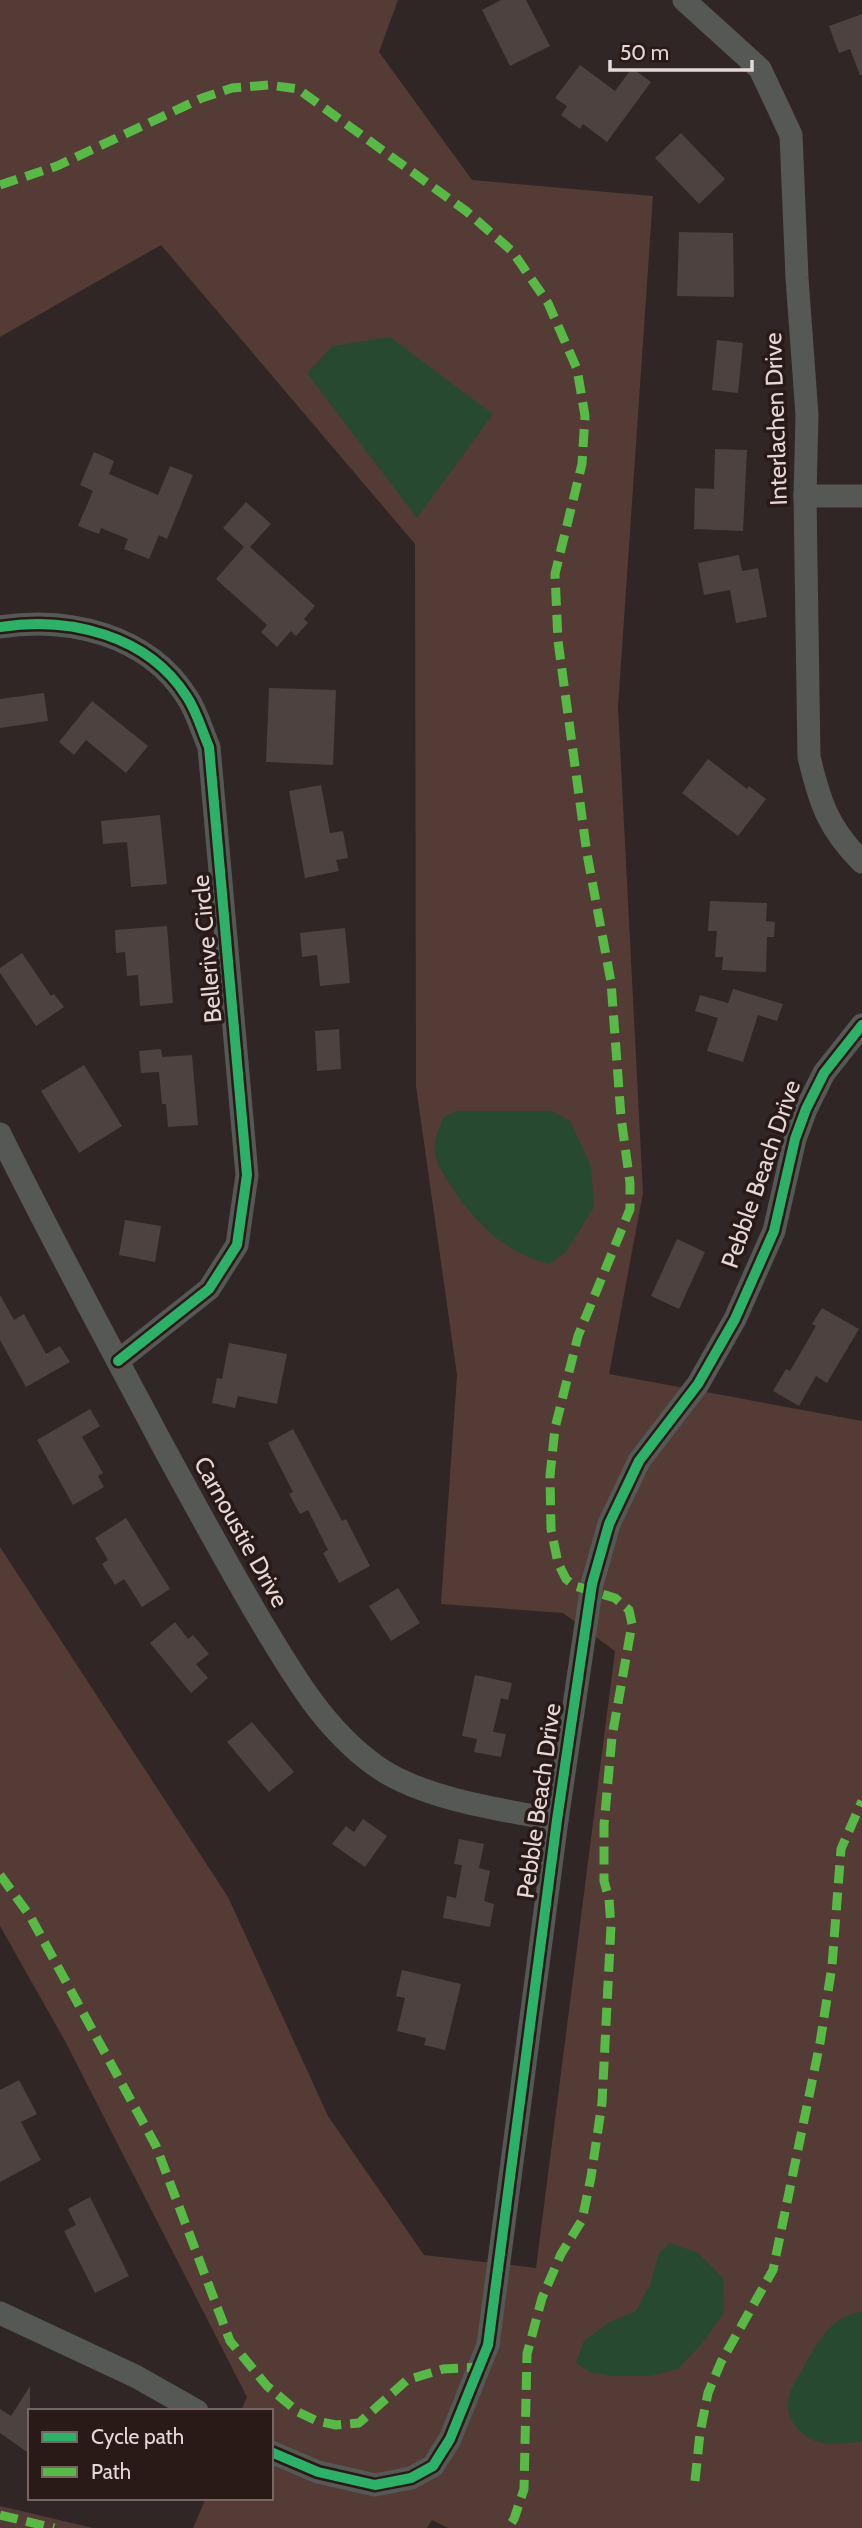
<svg xmlns="http://www.w3.org/2000/svg" width="862" height="2528" font-family="Cabin,sans-serif">
  <style>
    .green { fill: #543b36 }
    .water { fill: #264930 }
    .building { fill: #4e4240 }
    .lines { fill: none; stroke-linecap: round; stroke-linejoin: round }
    .minor { stroke: #565855; stroke-width: 23 }
    .quiet { stroke: #58b947; stroke-width: 9; stroke-dasharray: 18 9; stroke-linecap: butt }
    .cycleway-casing { stroke: #2a1a17; stroke-width: 15 }
    .cycleway { stroke: #2db169; stroke-width: 10 }
    .labels { text-anchor: middle; stroke-width: 7; stroke-linejoin: round; paint-order: stroke }
    .street-label { font-size: 24px; fill: #e5d9d7; stroke: #2a1a17 }
  </style>
  <rect width="100%" height="100%" fill="#2f2625"/>
  <g class="green">
    <path d="M0,0h398l-19,52 93,128 181,16 -35,511 25,486 -34,181 253,47v1107h-414l-16,-8 -5,8h-234l13,-30h65v-87h-30l6,-14 -182,-356 -65,-115v-379l228,350 100,219 96,139 112,13 79,-617 -52,-38 -122,-9 16,-229 -41,-289 -1,-542 -254,-299 -161,92z"/>
    <path d="M0,2506l93,22h-93z"/>
  </g>
  <g class="water">
    <path d="M390,337l103,77 -76,104 -110,-145 26,-27z"/>
    <path d="M457,1111h95l18,10 21,45 3,41 -28,45 -17,12c-46,-12 -75,-42 -100,-81 -5,-8 -13,-20 -14,-30 -1,-14 4,-24 9,-36z"/>
    <path d="M670,2243l28,10 25,25 1,34 -20,29 -26,28 -28,7h-37l-23,-4 -14,-9 8,-22 24,-18 28,-12 14,-26 9,-32z"/>
    <path d="M862,2312v129c-29,5 -55,7 -71,-22 -4,-8 -4,-17 -1,-26 3,-9 10,-19 15,-28 13,-24 28,-50 57,-53z"/>
  </g>
  <g class="building">
    <path d="M501,0h25l24,46 -40,20 -28,-56z"/>
    <path d="M862,14v61h-2l-10,-26 -11,4 -10,-27z"/>
    <path d="M580,65l35,26 17,-23 19,14 -44,60 -24,-18 -3,5 -19,-14 6,-9 -12,-8z"/>
    <path d="M681,133l44,46 -26,25 -44,-46z"/>
    <path d="M679,232l54,1 1,64 -57,-1z"/>
    <path d="M717,340l26,3 -5,50 -26,-3z"/>
    <path d="M715,449l32,1 -4,81 -49,-2 1,-41 19,1z"/>
    <path d="M94,452l20,9 -5,13 49,21 12,-29 23,9 -26,64 -8,-4 -10,24 -25,-10 4,-10 -27,-11 -2,6 -21,-8 15,-35 -13,-6z"/>
    <path d="M246,502l25,22 -21,23 65,59 -11,13 4,4 -12,13 -5,-5 -14,16 -16,-15 6,-7 -51,-46 28,-32 -21,-19z"/>
    <path d="M739,555l3,16 16,-3 9,49 -31,6 -6,-33 -26,5 -6,-32z"/>
    <path d="M269,688l67,2 -3,75 -67,-3z"/>
    <path d="M44,693l4,28 -48,7v-29z"/>
    <path d="M92,701l56,45 -22,27 -40,-33 -12,15 -15,-13z"/>
    <path d="M708,759l39,30 2,-3 17,13 -28,37 -56,-43z"/>
    <path d="M321,785l9,48 13,-2 5,27 -12,2 3,11 -34,7 -16,-87z"/>
    <path d="M160,815l7,69 -36,3 -4,-45 -24,2 -2,-23z"/>
    <path d="M710,901l57,2 -1,18 9,1 -1,15h-7l-1,35 -44,-2 1,-13h-8l2,-26h-9z"/>
    <path d="M167,926l6,77 -33,3 -2,-31 -11,1 -2,-24 -9,1 -1,-23z"/>
    <path d="M345,928l5,55 -30,3 -3,-31 -15,2 -2,-24z"/>
    <path d="M22,953l29,43 3,-2 10,13 -28,19 -36,-53v-5z"/>
    <path d="M733,989l50,15 -6,17 -19,-6 -15,47 -36,-11 11,-33 -23,-7 5,-16 28,8z"/>
    <path d="M339,1029l2,40 -24,2 -2,-40z"/>
    <path d="M161,1049l1,8 30,-2 6,70 -30,2 -2,-23h-4l-3,-32 -18,1 -2,-22z"/>
    <path d="M84,1065l38,61 -43,27 -38,-62z"/>
    <path d="M125,1220l36,6 -6,36 -36,-7z"/>
    <path d="M677,1239l28,13 -26,57 -28,-13z"/>
    <path d="M0,1295l14,25 10,-6 22,40 14,-8 10,16 -44,25 -26,-47z"/>
    <path d="M822,1308l37,21 -32,54 -11,-7 -17,30 -26,-15 13,-22 4,2 26,-45 -4,-2z"/>
    <path d="M229,1343l58,11 -10,50 -39,-8 -3,12 -23,-5 5,-25 5,1z"/>
    <path d="M90,1409l10,17 -18,11 21,36 -5,3 6,11 -31,18 -36,-65z"/>
    <path d="M293,1429l49,92 4,-2 24,47 -31,17 -16,-30 5,-3 -20,-40 -8,4 -11,-20 4,-2 -25,-49z"/>
    <path d="M126,1518l44,71 -28,18 -18,-28 -9,6 -13,-21 6,-4 -13,-22z"/>
    <path d="M398,1588l22,35 -29,18 -22,-35z"/>
    <path d="M175,1622l13,17 5,-4 16,19 -13,10 12,14 -17,15 -41,-50z"/>
    <path d="M475,1675l37,8 -4,17 -7,-2 -8,34 13,2 -5,23 -27,-5 3,-13 -15,-3z"/>
    <path d="M252,1722l42,50 -25,20 -42,-50z"/>
    <path d="M363,1819l24,17 -22,31 -33,-23 14,-18 8,6z"/>
    <path d="M459,1839l25,5 -5,24 11,3 -6,30 10,3 -4,23 -47,-9 4,-22 9,2 6,-33 -8,-1z"/>
    <path d="M402,1970l59,14 -16,66 -21,-5 2,-7 -29,-7 8,-33 -9,-2z"/>
    <path d="M19,2080l18,34 -16,8 20,38 -41,22v-92z"/>
    <path d="M90,2197l39,79 -34,17 -31,-62 12,-6 -8,-16z"/>
    <path d="M30,2386v68l-30,-21v-24l11,7z"/>
  </g>
  <g class="lines">
    <g class="minor">
      <path d="M684,0l76,69 31,66 6,143 10,137 -2,81 4,261c11,46 19,71 53,105"/>
      <path d="M805,496h57"/>
      <path d="M0,627c69,-11 148,8 187,70 10,15 15,34 22,50l38,428 -10,70 -28,44 -91,72"/>
      <path d="M0,1134c52,106 109,210 164,314 31,57 62,114 95,170 33,55 64,110 117,148 46,33 126,44 181,54"/>
      <path d="M0,2313l135,63 62,35"/>
      <path d="M271,2452l47,20 57,13 36,-7 22,-12 17,-27 38,-94 69,-525 35,-236 17,-60 30,-63 59,-77 37,-65 39,-88 21,-92 11,-30 18,-36 38,-48"/>
    </g>
    <g class="quiet">
      <path d="M0,185l57,-19 145,-68 30,-10 37,-3 29,4 168,122 46,40 36,52 29,66 8,47 -3,48 -27,110 3,67 29,213 24,128 10,135 9,66v26l-52,127 -23,92 -5,48 1,53 7,34 8,16 9,7 40,12 14,12 3,14 -20,113 -8,88v56l5,18 2,27 -9,177 -11,74 -9,43 -21,34 -19,44 -15,56 -3,135 -10,30 -6,9"/>
      <path d="M0,1875l30,41 126,230 74,195 37,45 31,26 19,9 19,4 23,-2 48,-43 36,-11 36,-2"/>
      <path d="M695,2481l5,-48 8,-40 13,-31 52,-92 47,-227 12,-77 9,-117 21,-48"/>
      <path d="M0,2515l54,13"/>
    </g>
    <g class="cycleway-casing">
      <g id="cycleway">
        <path d="M0,627c69,-11 148,8 187,70 10,15 15,34 22,50l38,428 -10,70 -28,44 -91,72"/>
        <path d="M271,2452l47,20 57,13 36,-7 22,-12 17,-27 38,-94 69,-525 35,-236 17,-60 30,-63 59,-77 37,-65 39,-88 21,-92 11,-30 18,-36 38,-48"/>
      </g>
    </g>
    <use href="#cycleway" class="cycleway"/>
  </g>
  <g class="labels">
    <g class="street-label">
      <text transform="translate(776 419) rotate(-92)" y="8">Interlachen Drive</text>
      <text transform="translate(207 949) rotate(-95)" y="8">Bellerive Circle</text>
      <text transform="translate(761 1174) rotate(-71)" y="8">Pebble Beach Drive</text>
      <text transform="translate(241 1532) rotate(61)" y="8">Carnoustie Drive</text>
      <text transform="translate(539 1801) rotate(-82)" y="8">Pebble Beach Drive</text>
    </g>
  </g>
  <rect x="28" y="2409" width="245" height="91" fill="#2a1a17" stroke="#756664" stroke-width="2"/>
  <rect x="42" y="2432" width="35" height="10" fill="#2db169" stroke="#756664" stroke-width="2"/>
  <text x="91" y="2444" font-size="21" fill="#e5d9d7">Cycle path</text>
  <rect x="42" y="2467" width="35" height="10" fill="#58b947" stroke="#756664" stroke-width="2"/>
  <text x="91" y="2479" font-size="21" fill="#e5d9d7">Path</text>
  <path d="M610 60v10h142v-10" fill="none" stroke="#e5d9d7" stroke-width="3.5"/>
  <text x="620" y="60" font-size="21" fill="#e5d9d7" stroke="#2a1a17" stroke-width="5" paint-order="stroke">50 m</text>
</svg>
